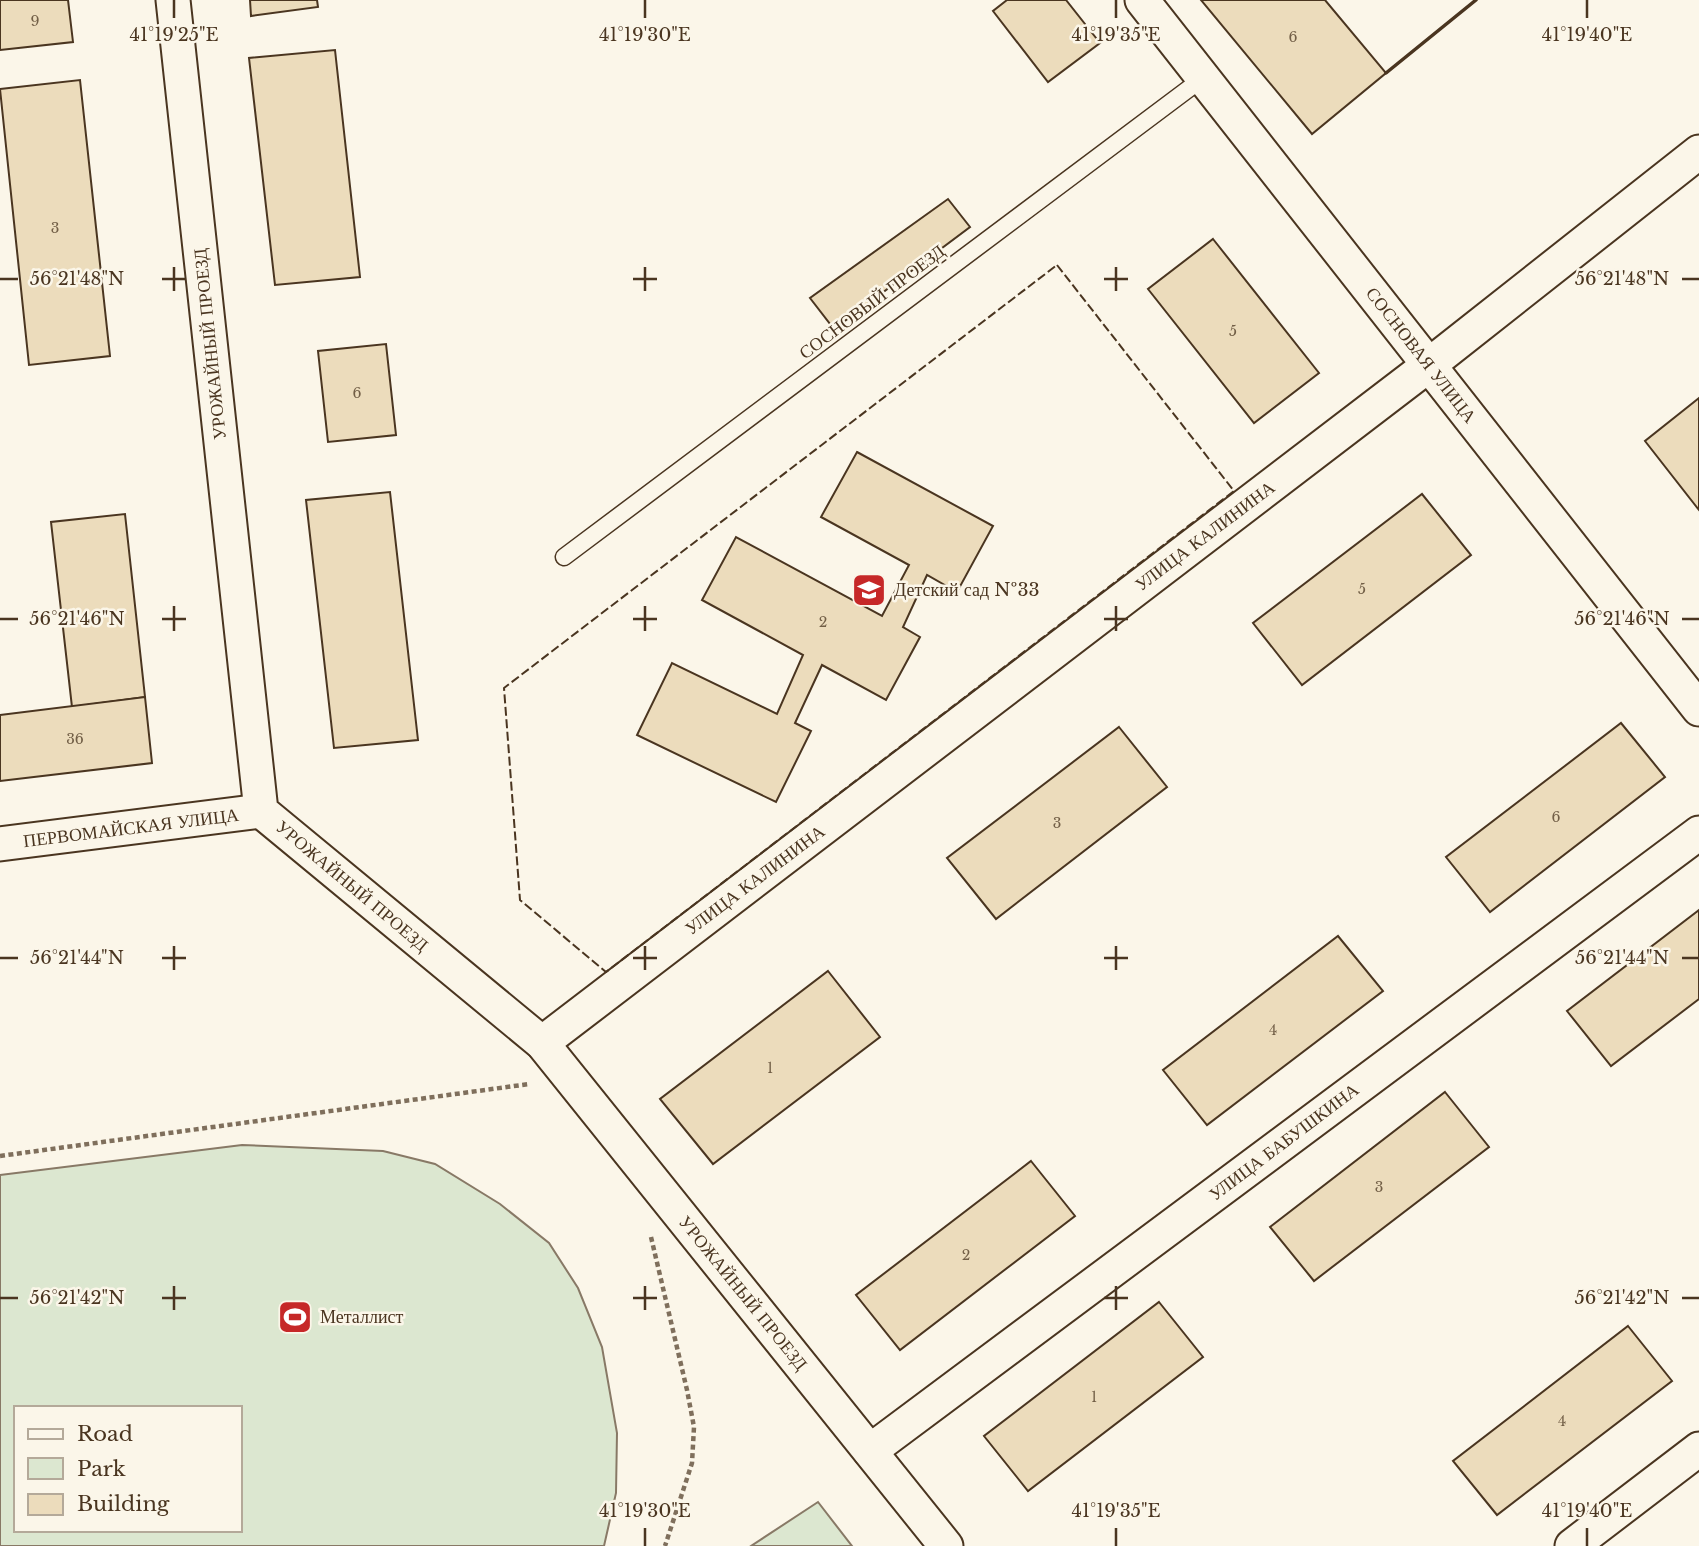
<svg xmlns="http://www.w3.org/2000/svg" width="1699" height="1546" font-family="'Libre Baskerville',serif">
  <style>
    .green { fill: #dce7d0; stroke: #887966; stroke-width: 2; fill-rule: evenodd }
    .building { fill: #ecdcbc; stroke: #4a3520; stroke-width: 2 }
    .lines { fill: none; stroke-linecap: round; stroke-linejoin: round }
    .service-casing { stroke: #4a3520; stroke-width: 19 }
    .minor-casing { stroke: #4a3520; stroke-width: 37 }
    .path { stroke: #7f6f5c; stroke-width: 4.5; stroke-dasharray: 5 3.5; stroke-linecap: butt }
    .service { stroke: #fbf6e9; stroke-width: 16 }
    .minor { stroke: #fbf6e9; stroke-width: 33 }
    .fence { stroke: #4a3520; stroke-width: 2; stroke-dasharray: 9 3.5; stroke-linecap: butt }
    .wall { stroke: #4a3520; stroke-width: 3.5 }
    .ticks { fill: none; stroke: #4a3520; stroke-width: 2.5 }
    .labels { text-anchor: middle; stroke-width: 5; stroke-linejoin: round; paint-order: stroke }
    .number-label { font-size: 14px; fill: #725f47 }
    .street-label { font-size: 18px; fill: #4a3520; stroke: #fbf6e9 }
    .poi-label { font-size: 18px; fill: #4a3520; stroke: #fbf6e9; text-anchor: start }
    .ticks-label { font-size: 18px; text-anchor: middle; fill: #4a3520; stroke: #fbf6e9; stroke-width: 5; stroke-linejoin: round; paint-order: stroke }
  </style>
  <rect width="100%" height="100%" fill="#fbf6e9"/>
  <g class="green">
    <path d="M242,1145l141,6 52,13 65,40 49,39 29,45 24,59 15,86 -1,60 -12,53h-604v-371zM16,1408h224v122h-224z"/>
    <path d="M818,1502l34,44h-101z"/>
  </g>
  <g class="building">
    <path d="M0,0h68l5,42 -73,8z"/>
    <path d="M250,0h67l1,7 -67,9z"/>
    <path d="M1007,0h59l34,43 -52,39 -55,-71z"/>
    <path d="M1201,0h124l61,73 -74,61z"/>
    <path d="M335,50l25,227 -85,8 -26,-227z"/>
    <path d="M80,80l30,276 -81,9 -29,-276z"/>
    <path d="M948,199l22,28 -136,102 -24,-31z"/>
    <path d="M1213,239l106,134 -65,50 -106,-134z"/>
    <path d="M386,344l10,91 -68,7 -10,-91z"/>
    <path d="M1699,398v112l-54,-69z"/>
    <path d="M857,452l136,74 -36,66 -30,-17 -24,52 17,10 -34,63 -64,-35 -27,58 16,8 -35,71 -139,-67 35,-72 105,51 26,-59 -101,-55 34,-63 146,79 27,-51 -88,-48z"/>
    <path d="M390,492l28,248 -84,8 -28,-248z"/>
    <path d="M1422,494l49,61 -169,130 -49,-62z"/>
    <path d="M125,514l20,183 -73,10 -21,-185z"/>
    <path d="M145,697l7,66 -152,18v-66z"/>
    <path d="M1621,723l44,54 -175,135 -44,-55z"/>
    <path d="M1119,727l48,60 -171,132 -49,-61z"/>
    <path d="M1699,910v89l-88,67 -44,-55z"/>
    <path d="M1338,936l45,55 -176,134 -44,-55z"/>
    <path d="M828,971l52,66 -167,127 -53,-65z"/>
    <path d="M1445,1092l44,55 -175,134 -44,-54z"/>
    <path d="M1031,1161l44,55 -175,134 -44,-55z"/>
    <path d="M1159,1302l44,55 -175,134 -44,-55z"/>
    <path d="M1628,1326l44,55 -175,134 -44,-54z"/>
  </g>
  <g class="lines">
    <g class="service-casing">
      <path id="service" d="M564,557l639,-479"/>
    </g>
    <g class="minor-casing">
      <g id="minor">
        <path d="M173,0l88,811 281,232 404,503"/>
        <path d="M1142,0l557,709"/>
        <path d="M0,844l261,-33"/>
        <path d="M542,1043l887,-678 270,-213"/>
        <path d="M870,1451l829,-618"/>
        <path d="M1572,1546l127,-97"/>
      </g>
    </g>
    <g class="path">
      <path d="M0,1156l529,-72"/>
      <path d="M651,1237l36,153 7,37 -2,36 -27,83"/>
    </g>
    <use href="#service" class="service"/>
    <use href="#minor" class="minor"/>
    <path class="fence" d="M1057,265l177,226 -628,481 -86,-72 -16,-212z"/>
    <path class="wall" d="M1386,73l90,-73"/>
  </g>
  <path class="ticks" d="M174,0v18M645,0v18M1116,0v18M1587,0v18M174,267v24M645,267v24M1116,267v24M0,279h18M162,279h24M633,279h24M1104,279h24M1682,279h17M174,606v25M645,606v25M1116,606v25M0,619h18M162,619h24M633,619h24M1104,619h24M1682,619h17M174,946v24M645,946v24M1116,946v24M0,958h18M162,958h24M633,958h24M1104,958h24M1682,958h17M174,1286v24M645,1286v24M1116,1286v24M0,1298h18M162,1298h24M633,1298h24M1104,1298h24M1682,1298h17M645,1528v18M1116,1528v18M1587,1528v18"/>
  <defs>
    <g id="school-square" transform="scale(1.75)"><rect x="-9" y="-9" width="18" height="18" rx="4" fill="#c62828" stroke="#fbf6e9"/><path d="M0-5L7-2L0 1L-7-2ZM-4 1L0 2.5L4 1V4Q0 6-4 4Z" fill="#fff"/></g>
    <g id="stadium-square" transform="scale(1.75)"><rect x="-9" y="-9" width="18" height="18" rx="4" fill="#c62828" stroke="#fbf6e9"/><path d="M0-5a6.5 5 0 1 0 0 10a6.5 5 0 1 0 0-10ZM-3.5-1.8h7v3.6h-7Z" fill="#fff"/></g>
  </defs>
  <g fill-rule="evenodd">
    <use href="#school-square" x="869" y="590"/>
    <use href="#stadium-square" x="295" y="1317"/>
  </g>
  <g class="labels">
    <g class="number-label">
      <text x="35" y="26">9</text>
      <text x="1293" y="42">6</text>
      <text x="55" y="233">3</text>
      <text x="1233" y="336">5</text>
      <text x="357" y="398">6</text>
      <text x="1362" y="594">5</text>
      <text x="823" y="627">2</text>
      <text x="75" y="744">36</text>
      <text x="1556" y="822">6</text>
      <text x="1057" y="828">3</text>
      <text x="1273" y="1035">4</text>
      <text x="770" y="1073">1</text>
      <text x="1379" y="1192">3</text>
      <text x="966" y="1260">2</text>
      <text x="1094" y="1402">1</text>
      <text x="1562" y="1426">4</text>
    </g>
    <g class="street-label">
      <text transform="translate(872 302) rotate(-37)" y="6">СОСНОВЫЙ ПРОЕЗД</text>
      <text transform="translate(210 344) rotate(-96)" y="6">УРОЖАЙНЫЙ ПРОЕЗД</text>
      <text transform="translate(1421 355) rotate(52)" y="6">СОСНОВАЯ УЛИЦА</text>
      <text transform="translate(1205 536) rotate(-37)" y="6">УЛИЦА КАЛИНИНА</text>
      <text transform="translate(131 828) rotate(-7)" y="6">ПЕРВОМАЙСКАЯ УЛИЦА</text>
      <text transform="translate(755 880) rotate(-37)" y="6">УЛИЦА КАЛИНИНА</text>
      <text transform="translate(352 886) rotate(40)" y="6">УРОЖАЙНЫЙ ПРОЕЗД</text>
      <text transform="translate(1284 1142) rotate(-37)" y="6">УЛИЦА БАБУШКИНА</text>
      <text transform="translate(743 1293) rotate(51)" y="6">УРОЖАЙНЫЙ ПРОЕЗД</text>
    </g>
    <g class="poi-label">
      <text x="894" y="596">Детский сад №33</text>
      <text x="320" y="1323">Металлист</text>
    </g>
  </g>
  <g class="ticks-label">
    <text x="174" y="41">41°19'25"E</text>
    <text x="645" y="41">41°19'30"E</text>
    <text x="1116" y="41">41°19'35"E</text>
    <text x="1587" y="41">41°19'40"E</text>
    <text x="77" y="285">56°21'48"N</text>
    <text x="1622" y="285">56°21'48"N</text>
    <text x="77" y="625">56°21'46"N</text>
    <text x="1622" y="625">56°21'46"N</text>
    <text x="77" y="964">56°21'44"N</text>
    <text x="1622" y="964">56°21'44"N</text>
    <text x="77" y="1304">56°21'42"N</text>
    <text x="1622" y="1304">56°21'42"N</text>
    <text x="645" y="1517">41°19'30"E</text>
    <text x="1116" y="1517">41°19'35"E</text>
    <text x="1587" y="1517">41°19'40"E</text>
  </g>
  <rect x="14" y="1406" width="228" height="126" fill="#fbf6e9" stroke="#b4a999" stroke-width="2"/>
  <rect x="28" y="1429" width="35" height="10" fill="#fbf6e9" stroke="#b4a999" stroke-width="2"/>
  <text x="77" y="1441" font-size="21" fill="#4a3520">Road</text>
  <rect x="28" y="1458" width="35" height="21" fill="#dce7d0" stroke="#b4a999" stroke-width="2"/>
  <text x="77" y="1476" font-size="21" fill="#4a3520">Park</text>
  <rect x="28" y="1494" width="35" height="21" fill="#ecdcbc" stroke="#b4a999" stroke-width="2"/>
  <text x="77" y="1511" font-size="21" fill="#4a3520">Building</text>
</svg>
